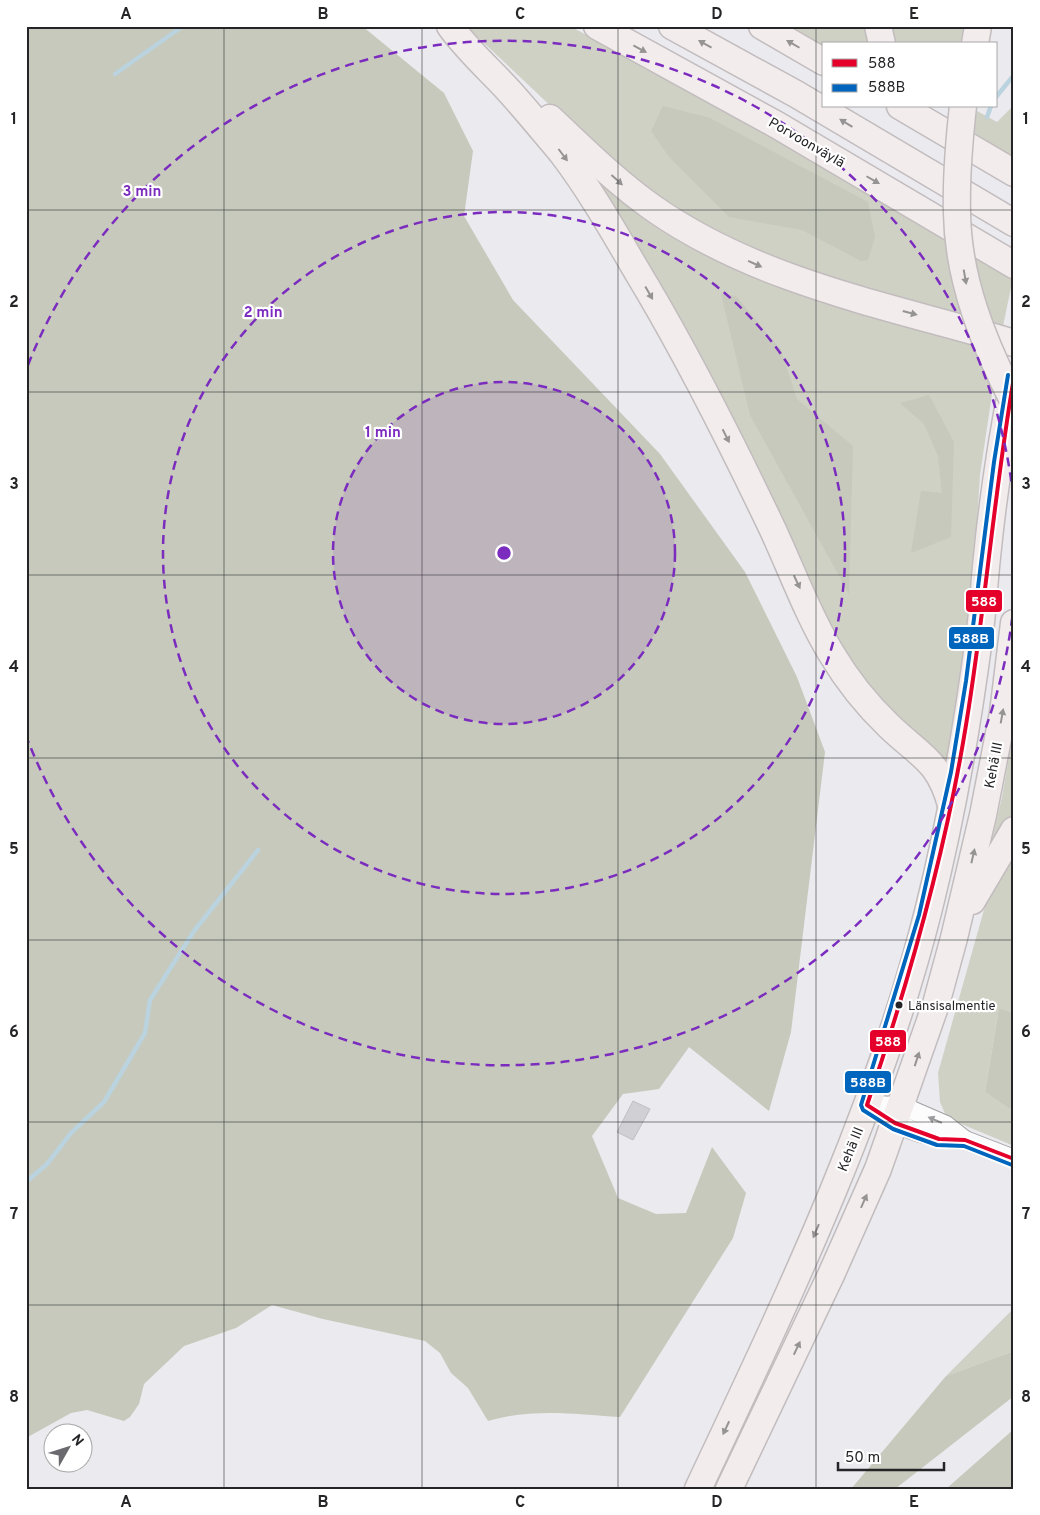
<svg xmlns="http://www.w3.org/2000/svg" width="1040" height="1515" font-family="Overpass,sans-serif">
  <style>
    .green { fill: #cfd1c5 }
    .forest { fill: #c6c9bb }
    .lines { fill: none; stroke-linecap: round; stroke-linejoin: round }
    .stream { stroke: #bad3de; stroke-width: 4.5 }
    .building { fill: #d1d1d5; stroke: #bfbfc2 }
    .minor-casing { stroke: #a1a1a4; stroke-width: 20 }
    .highway-casing { stroke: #c2bcbe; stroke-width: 29 }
    .minor { stroke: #fcfcfd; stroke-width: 18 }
    .highway { stroke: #f2edec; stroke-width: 26 }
    .highway-bridge-casing { stroke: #c2bcbe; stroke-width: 29; stroke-linecap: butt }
    .highway-bridge { stroke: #f2edec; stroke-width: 26 }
    .bus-1-casing { stroke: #fff; stroke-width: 8 }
    .bus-2-casing { stroke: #fff; stroke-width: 8 }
    .bus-1 { stroke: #e4002b; stroke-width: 4 }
    .bus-2 { stroke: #0065bd; stroke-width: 4 }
    .oneway { fill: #969394 }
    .oneway2 { fill: #9b9b9d }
    .grid { fill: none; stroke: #252528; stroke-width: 1; stroke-opacity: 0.55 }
    .ring { fill: none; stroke: #7b2cbf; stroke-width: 2.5; stroke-dasharray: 9 6 }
    .bus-dot { fill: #252528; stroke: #fff; stroke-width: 2 }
    .labels { text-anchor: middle; stroke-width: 4.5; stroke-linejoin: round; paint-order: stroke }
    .bus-label { font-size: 13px; fill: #252528; stroke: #fff; text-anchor: start }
    .street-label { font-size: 14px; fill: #252528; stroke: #fff }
    .centre { fill: #7b2cbf; stroke: #fff; stroke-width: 2.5 }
    .ring-label { font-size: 15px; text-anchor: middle; font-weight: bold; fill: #7b2cbf; stroke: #fff; stroke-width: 4.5; stroke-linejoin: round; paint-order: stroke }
    .line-badge { stroke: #fff; stroke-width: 2 }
    .badge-label { font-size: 14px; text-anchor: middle; font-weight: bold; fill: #fff }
    .neatline { fill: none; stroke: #252528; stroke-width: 2 }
    .grid-label { font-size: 16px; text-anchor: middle; font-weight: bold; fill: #252528 }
  </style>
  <rect width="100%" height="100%" fill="#eaeaef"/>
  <g class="green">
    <path d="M466,26h104l222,122 221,130 -11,53 -230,-68 -69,-33 -77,-53z"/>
    <path d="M781,26h88l4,18h-49v6z"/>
    <path d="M886,26h81l-3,18h-75z"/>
    <path d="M1014,105v53l-41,-26 4,-21 20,11z"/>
    <path d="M574,155l41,35 358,152 20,45 -13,88 -11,169 -18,117 -12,-4 -82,-79z"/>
    <path d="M1014,728v93l-26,36 14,-60z"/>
    <path d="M1014,847v166l-15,-5 -14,84 29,20v34l-67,-28 -7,-16 -2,-29 51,-181z"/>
    <path d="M1014,1308v43l-68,25z"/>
  </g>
  <g class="forest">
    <path d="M26,26h336l82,67 29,58 -9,65 49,84 147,154 85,118 52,105 28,75 -34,280 -22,79 -80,-64 -30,42 -36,5 -31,42 26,62 38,16 30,-1 26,-66 34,46 -13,45 -113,179c-47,-3 -87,-9 -132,4l-20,-33 -17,-15 -11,-20 -15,-12 -102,-22 -51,-14 -36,23 -52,18 -40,38 -5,20 -9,13 -6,4 -37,-11 -16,3 -45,25z"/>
    <path d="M663,106l47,12 158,84 7,35 -7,23 -7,1 -59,-31 -73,-13 -60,-60 -18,-26z"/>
    <path d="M721,294l15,2 45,54 16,49 56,47 -4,148 -99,-179z"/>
    <path d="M929,395l25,47 -3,95 -40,16 10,-62 21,2 -4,-37 -14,-32 -24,-21z"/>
    <path d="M999,1008l15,5v99l-29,-20z"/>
    <path d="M1014,1351v45l-119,93h-44l95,-113z"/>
    <path d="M1014,1429v60h-68z"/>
  </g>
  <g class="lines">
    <g class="stream">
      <path d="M115,74l68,-48"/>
      <path d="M996,97l18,-22"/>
      <path d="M987,117l4,-11"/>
      <path d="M26,1182l21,-18 24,-31 33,-31 41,-69 5,-33 44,-69 64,-81"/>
    </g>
  </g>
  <path class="building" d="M633,1101l17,8 -17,31 -16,-8z"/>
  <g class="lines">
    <g class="minor-casing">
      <g id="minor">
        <path d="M867,1105l35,1 44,19 19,15 49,19"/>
        <path d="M887,1117c23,16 51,22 78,23"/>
      </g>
    </g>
    <g class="highway-casing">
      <g id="highway">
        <path d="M450,26c18,25 40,44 60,66 18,20 35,41 52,61 32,42 58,90 85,135 46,78 87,160 126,242 19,41 35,85 58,123 16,27 36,52 58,73 31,30 50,34 62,79"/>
        <path d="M597,26l180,99 237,140"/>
        <path d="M672,26l124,68 218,129"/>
        <path d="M762,26l62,36"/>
        <path d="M878,26l4,18"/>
        <path d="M975,44l3,-18"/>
        <path d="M900,106l114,67"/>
        <path d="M550,118c33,31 66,64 103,90 107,75 238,98 361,135"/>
        <path d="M972,901l42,-71"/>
        <path d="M698,1489c89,-189 180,-378 231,-581 22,-88 38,-179 50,-270 4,-27 5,-54 8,-81 6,-61 15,-120 27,-180"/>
        <path d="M729,1489l102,-214 47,-106 58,-165 18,-66 29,-123 20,-102 11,-90"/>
      </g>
    </g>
    <use href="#minor" class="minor"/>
    <use href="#highway" class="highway"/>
    <g class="highway-bridge-casing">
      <path id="highway-bridge" d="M963,106c-4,36 -7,72 -6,107 1,67 27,131 57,189"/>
    </g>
    <use href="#highway-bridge" class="highway-bridge"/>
    <g class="bus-1-casing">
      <path id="bus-1" d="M1014,377c-20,116 -29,233 -48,348 -21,130 -57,256 -99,380l28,18 44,16 26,1 49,19"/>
    </g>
    <g class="bus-2-casing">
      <path id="bus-2" d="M1008,375l-14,87 -28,219 -15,91 -32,143 -58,190 2,5 30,19 44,16 27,1 48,19"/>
    </g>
    <use href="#bus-1" class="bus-1"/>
    <use href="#bus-2" class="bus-2"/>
  </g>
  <defs><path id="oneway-solid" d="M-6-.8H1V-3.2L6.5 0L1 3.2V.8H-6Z" transform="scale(1.25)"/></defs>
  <g class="oneway">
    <use href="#oneway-solid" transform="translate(705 44) rotate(-151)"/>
    <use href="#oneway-solid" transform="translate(793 44) rotate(-150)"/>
    <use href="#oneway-solid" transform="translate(640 49) rotate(28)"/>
    <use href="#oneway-solid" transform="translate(846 123) rotate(-149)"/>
    <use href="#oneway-solid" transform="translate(563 155) rotate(53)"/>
    <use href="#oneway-solid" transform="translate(617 180) rotate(42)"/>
    <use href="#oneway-solid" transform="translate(873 180) rotate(30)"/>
    <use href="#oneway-solid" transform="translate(755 264) rotate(24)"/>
    <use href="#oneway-solid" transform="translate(965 277) rotate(80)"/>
    <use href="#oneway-solid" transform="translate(649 293) rotate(60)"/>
    <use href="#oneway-solid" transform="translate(910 313) rotate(15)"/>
    <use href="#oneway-solid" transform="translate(726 436) rotate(63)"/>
    <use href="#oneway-solid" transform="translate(797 582) rotate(65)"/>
    <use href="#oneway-solid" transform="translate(1002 716) rotate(-80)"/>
    <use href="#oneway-solid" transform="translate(973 856) rotate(-77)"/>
    <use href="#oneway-solid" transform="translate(917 1059) rotate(-72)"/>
    <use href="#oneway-solid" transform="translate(864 1201) rotate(-66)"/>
    <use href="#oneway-solid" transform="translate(816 1231) rotate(113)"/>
    <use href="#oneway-solid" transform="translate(797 1348) rotate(-65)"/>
    <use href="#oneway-solid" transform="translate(726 1428) rotate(115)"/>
  </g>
  <use class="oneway2" href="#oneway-solid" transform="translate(935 1120) rotate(-157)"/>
  <path class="grid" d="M224,26v1463M422,26v1463M618,26v1463M816,26v1463M26,210h988M26,392h988M26,575h988M26,758h988M26,940h988M26,1122h988M26,1305h988"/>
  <circle cx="504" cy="553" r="171" fill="#7b2cbf" fill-opacity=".12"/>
  <g class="ring">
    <circle cx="504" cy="553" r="171"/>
    <circle cx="504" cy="553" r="341"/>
    <path d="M1014 602A512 512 0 0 1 28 741M28 365A512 512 0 0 1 1014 504"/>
  </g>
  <circle class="bus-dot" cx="899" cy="1005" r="4.5"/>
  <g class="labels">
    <g class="bus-label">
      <text x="908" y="1010">Länsisalmentie</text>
    </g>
    <g class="street-label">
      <text transform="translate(807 142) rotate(30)" y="5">Porvoonväylä</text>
      <text transform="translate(993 765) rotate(-79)" y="5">Kehä III</text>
      <text transform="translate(850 1149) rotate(-68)" y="5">Kehä III</text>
    </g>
  </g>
  <circle cx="504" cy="553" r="8" class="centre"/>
  <g class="ring-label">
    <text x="142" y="196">3 min</text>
    <text x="263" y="317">2 min</text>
    <text x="383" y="437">1 min</text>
  </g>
  <g class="line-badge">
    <rect x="965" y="589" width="38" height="24" rx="5" fill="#e4002b"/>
    <rect x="948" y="626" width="47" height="24" rx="5" fill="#0065bd"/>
    <rect x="869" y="1029" width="38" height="24" rx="5" fill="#e4002b"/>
    <rect x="844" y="1070" width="48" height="24" rx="5" fill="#0065bd"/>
  </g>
  <g class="badge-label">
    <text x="984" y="606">588</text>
    <text x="971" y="643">588B</text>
    <text x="888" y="1046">588</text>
    <text x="868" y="1087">588B</text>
  </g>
  <rect width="1040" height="1515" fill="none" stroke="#ffffff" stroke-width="55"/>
  <rect x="822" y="42" width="175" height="65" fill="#ffffff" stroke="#a8a8a9"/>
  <rect x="832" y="59" width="25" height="8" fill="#e4002b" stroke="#a8a8a9"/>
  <text x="868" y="68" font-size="15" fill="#252528">588</text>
  <rect x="832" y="84" width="25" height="8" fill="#0065bd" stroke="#a8a8a9"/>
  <text x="868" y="92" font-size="15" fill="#252528">588B</text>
  <g transform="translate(68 1448) rotate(51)"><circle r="24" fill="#ffffff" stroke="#a8a8a9"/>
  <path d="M0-4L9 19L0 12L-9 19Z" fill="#6a6a6e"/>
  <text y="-8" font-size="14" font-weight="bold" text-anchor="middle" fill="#252528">N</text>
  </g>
  <path d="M838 1462v8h106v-8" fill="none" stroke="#252528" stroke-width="2.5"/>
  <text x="845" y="1462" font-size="15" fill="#252528" stroke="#ffffff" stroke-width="4" paint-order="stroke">50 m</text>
  <rect x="28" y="28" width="984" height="1460" class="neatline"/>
  <g class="grid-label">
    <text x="126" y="19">A</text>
    <text x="323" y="19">B</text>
    <text x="520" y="19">C</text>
    <text x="717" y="19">D</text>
    <text x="914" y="19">E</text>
    <text x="14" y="124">1</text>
    <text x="1026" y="124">1</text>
    <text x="14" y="307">2</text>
    <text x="1026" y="307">2</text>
    <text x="14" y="489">3</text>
    <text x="1026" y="489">3</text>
    <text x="14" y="672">4</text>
    <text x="1026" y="672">4</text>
    <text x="14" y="854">5</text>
    <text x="1026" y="854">5</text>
    <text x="14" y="1037">6</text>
    <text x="1026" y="1037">6</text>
    <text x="14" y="1219">7</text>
    <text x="1026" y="1219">7</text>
    <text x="14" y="1402">8</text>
    <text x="1026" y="1402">8</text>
    <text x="126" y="1507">A</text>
    <text x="323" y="1507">B</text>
    <text x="520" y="1507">C</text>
    <text x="717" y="1507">D</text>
    <text x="914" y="1507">E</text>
  </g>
</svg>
